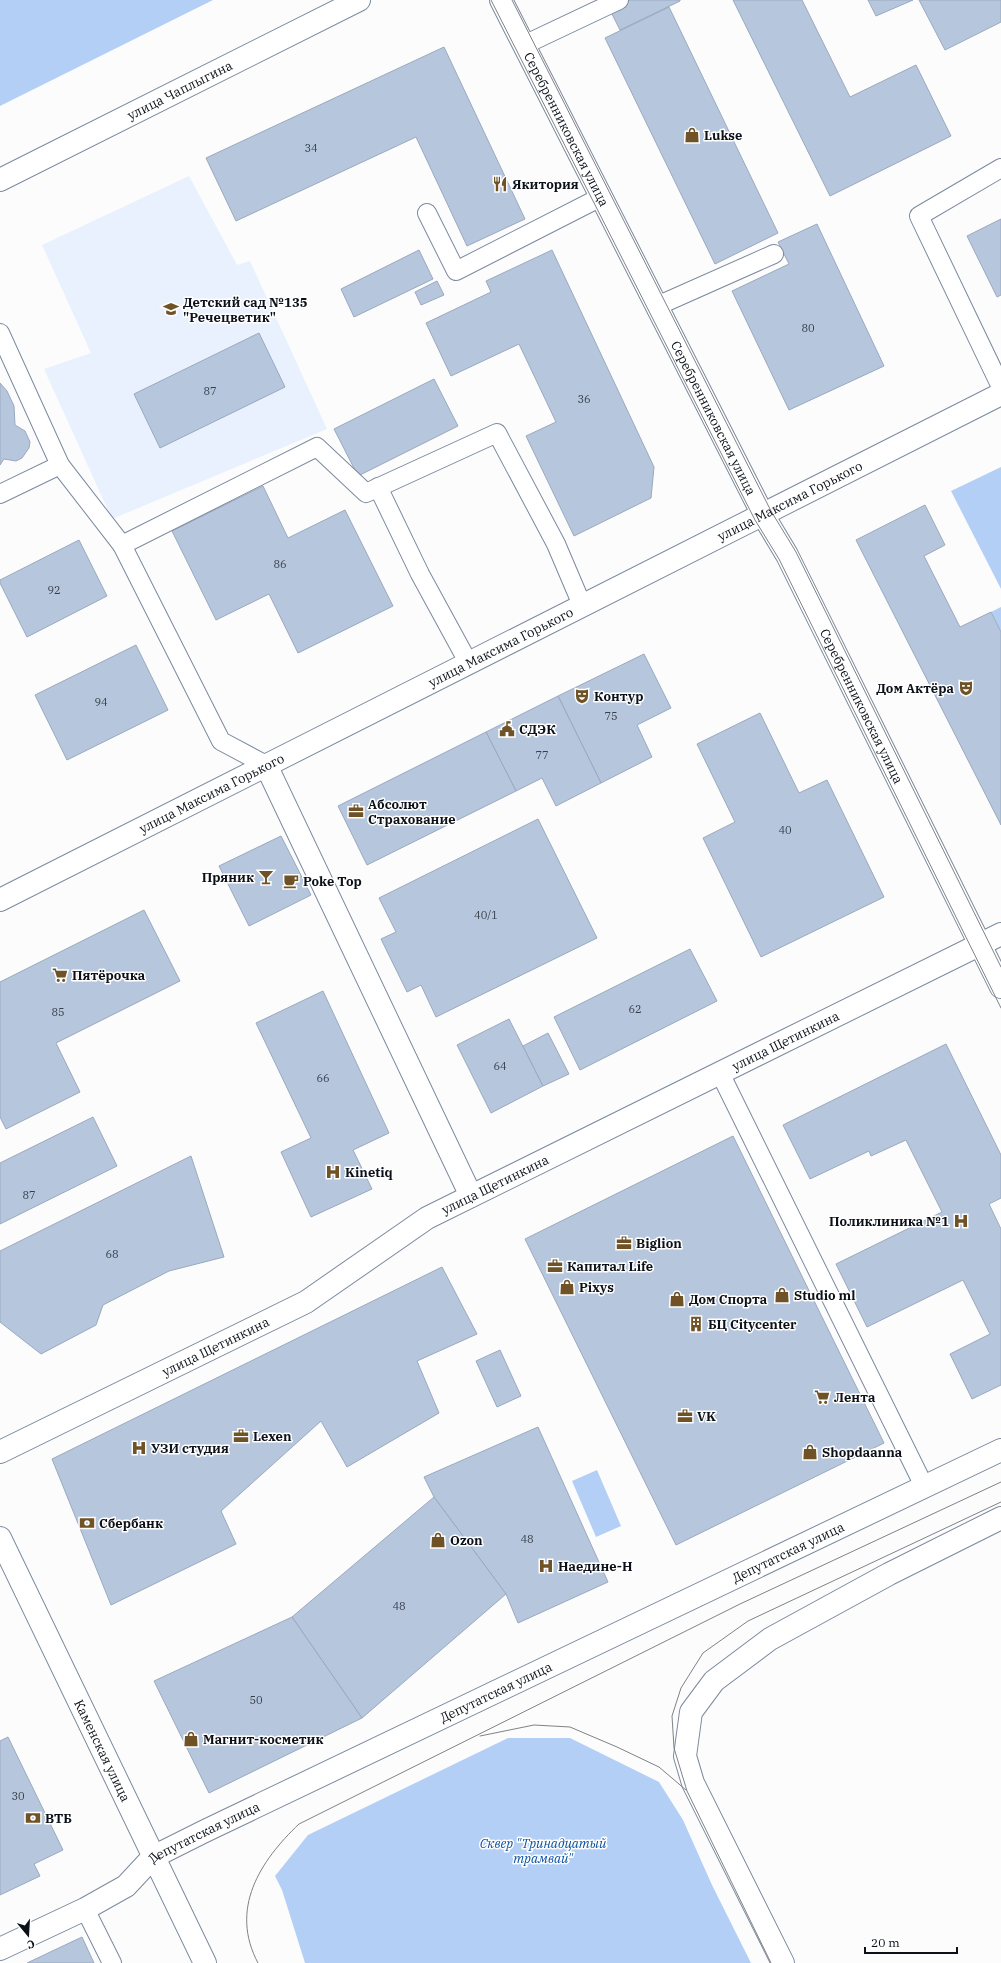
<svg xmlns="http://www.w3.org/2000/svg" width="1001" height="1963" font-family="'IBM Plex Serif',serif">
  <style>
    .built { fill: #e8f1fd }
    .green { fill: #b4cff6 }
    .building { fill: #b6c7dd; stroke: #99a9bf }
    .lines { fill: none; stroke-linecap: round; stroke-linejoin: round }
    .lane-casing { stroke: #7b8a9f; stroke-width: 20 }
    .street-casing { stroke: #7b8a9f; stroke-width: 24 }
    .secondary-casing { stroke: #7b8a9f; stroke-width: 24 }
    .lane { stroke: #fff; stroke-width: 18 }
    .street { stroke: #fff; stroke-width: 22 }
    .secondary { stroke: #fff; stroke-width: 22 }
    .tram { stroke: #7f8286; stroke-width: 1 }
    .labels { text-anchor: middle; stroke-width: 3; stroke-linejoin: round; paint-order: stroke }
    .number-label { font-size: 11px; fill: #363e4a }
    .street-label { font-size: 13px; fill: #0c1119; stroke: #fff }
    .poi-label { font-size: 13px; font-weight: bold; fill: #0c1119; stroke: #fff; text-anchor: start }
    .park-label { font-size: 13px; font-style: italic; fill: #0b50a1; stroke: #fff }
  </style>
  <rect width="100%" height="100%" fill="#fcfcfc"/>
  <path class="built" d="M189,176l48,89 13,-4 77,168 -215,90 -68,-150 47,-16 -49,-108z"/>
  <g class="green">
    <path d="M0,0h213l-213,106z"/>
    <path d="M1001,467v122l-50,-98z"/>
    <path d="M1001,607v25l-10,-20z"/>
    <path d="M597,1470l24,56 -25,11 -24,-56z"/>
    <path d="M508,1738h62l89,44 24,38 29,65 39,78h-446l-23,-73 -7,-14 33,-41z"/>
  </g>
  <g class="building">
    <path d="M605,0h75v1l-60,29z"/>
    <path d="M733,0h69l48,97 66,-32 35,71 -121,60z"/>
    <path d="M868,0h45l-37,16z"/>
    <path d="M919,0h82v22l-56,28z"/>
    <path d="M669,7l109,226 -63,31 -110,-226z"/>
    <path d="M444,47l81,172 -58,27 -51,-109 -180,84 -30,-63z"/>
    <path d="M1001,219v76l-4,2 -30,-61z"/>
    <path d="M817,224l67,142 -95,44 -57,-119 57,-27 -11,-22z"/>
    <path d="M419,250l14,29 -79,38 -13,-28z"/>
    <path d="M552,250l102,217 -3,31 -77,38 -48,-100 30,-14 -37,-78 -68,32 -25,-53 65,-31 -5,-11z"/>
    <path d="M437,281l7,14 -23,10 -6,-13z"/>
    <path d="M259,333l26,54 -125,61 -26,-54z"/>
    <path d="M434,379l24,47 -100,50 -24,-47z"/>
    <path d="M0,383l7,8 7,15 1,19 10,6 5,11 -1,6 -7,10 -6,3 -12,-2 -4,6z"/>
    <path d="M263,486l25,52 57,-28 48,96 -95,47 -29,-59 -53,26 -44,-89z"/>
    <path d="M925,505l20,40 -21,11 36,71 31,-15 10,20v193l-145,-285z"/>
    <path d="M79,540l28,56 -80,41 -27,-54v-3z"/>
    <path d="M136,645l32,65 -101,50 -32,-65z"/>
    <path d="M644,654l27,54 -34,17 15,32 -51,26 -43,-87z"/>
    <path d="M558,696l43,87 -45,23 -14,-28 -26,13 -30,-59z"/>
    <path d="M760,713l39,80 28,-13 57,117 -123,60 -58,-119 32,-16 -38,-78z"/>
    <path d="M486,732l30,59 -149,74 -29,-59z"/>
    <path d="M538,819l59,119 -161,79 -15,-32 -14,7 -26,-53 15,-7 -17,-34z"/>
    <path d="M281,836l30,59 -62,31 -30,-60z"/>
    <path d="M144,910l36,71 -124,62 24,49 -74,37 -6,-12v-135z"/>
    <path d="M690,949l27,52 -137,69 -26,-53z"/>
    <path d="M323,991l66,142 -36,17 19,39 -61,28 -30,-65 30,-14 -55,-115z"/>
    <path d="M509,1019l34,67 -52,27 -34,-68z"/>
    <path d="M548,1033l21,41 -26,12 -20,-40z"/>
    <path d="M946,1044l55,111v43l-12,6 12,25v156l-29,14 -22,-45 40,-20 -27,-54 -96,47 -31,-63 106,-52 -36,-72 -35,16 -2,-5 -59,28 -27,-54z"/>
    <path d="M93,1117l24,49 -117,58v-61z"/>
    <path d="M733,1136l151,307 -208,102 -151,-306z"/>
    <path d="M191,1156l33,101 -55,14 -66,34 -7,20 -55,29 -41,-32v-71z"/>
    <path d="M442,1267l35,67 -60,27 22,52 -92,54 -26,-46 -100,90 15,33 -125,61 -59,-146z"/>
    <path d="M500,1350l21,46 -24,11 -21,-46z"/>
    <path d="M538,1427l70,155 -90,41 -12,-29 -72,-97 -10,-20z"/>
    <path d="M434,1497l72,97 -144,124 -70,-101z"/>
    <path d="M292,1617l70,101 -153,75 -55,-112z"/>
    <path d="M8,1737l55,113 -29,14 6,12 -40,19v-154z"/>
    <path d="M82,1937l12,26h-67z"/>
  </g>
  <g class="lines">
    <g class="lane-casing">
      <g id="lane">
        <path d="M524,45l95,-45"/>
        <path d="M1001,168l-82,48 82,171"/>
        <path d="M427,213l29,58 145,-74"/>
        <path d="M657,306l117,-52"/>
        <path d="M0,333l60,132 -60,29"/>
        <path d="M60,465l62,80"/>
        <path d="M378,487l42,87 48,88"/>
        <path d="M266,765l-45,-24 -99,-196 195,-98 49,46 131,-60 59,111 26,61"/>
        <path d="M720,1073l204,413"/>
        <path d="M85,1909l27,54"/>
      </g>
    </g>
    <g class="street-casing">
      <g id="street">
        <path id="s1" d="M0,180l359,-180"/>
        <path d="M266,765l205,431"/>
        <path id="s2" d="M0,1452l306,-150 121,-84 574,-284"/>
        <path id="s3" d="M0,1949l85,-40 41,-23 27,-29 52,-26 796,-381"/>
        <path d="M783,1963l-90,-180 -8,-27 6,-44 23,-31 56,-42 119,-65 112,-56"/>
      </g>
    </g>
    <g class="secondary-casing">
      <g id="secondary">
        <path id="s4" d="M501,0l262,515 24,40 214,432"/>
        <path id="s5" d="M0,900l1001,-506"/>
        <path id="s6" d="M0,1538l205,425"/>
      </g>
    </g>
    <use href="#lane" class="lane"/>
    <use href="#street" class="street"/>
    <use href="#secondary" class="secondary"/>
    <g class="tram">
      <path d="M491,0l264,520 24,39 222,449"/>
      <path d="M512,0l259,511 25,41 205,415"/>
      <path d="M480,1736l54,-11 36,2 47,20 42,20 27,23"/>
      <path d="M258,1963c-29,-54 2,-102 41,-139l441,-220 261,-122"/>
      <path d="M771,1963l-84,-172 -13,-43 -2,-32 9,-28 22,-35 45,-32 253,-119"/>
    </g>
  </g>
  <defs>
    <g id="shop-bare" transform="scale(1.2)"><path d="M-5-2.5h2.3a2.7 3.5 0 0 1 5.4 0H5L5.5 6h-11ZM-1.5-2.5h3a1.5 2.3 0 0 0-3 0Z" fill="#6f5225" stroke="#fff" stroke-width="2.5" paint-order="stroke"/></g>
    <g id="restaurant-bare" transform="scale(1.2)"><path d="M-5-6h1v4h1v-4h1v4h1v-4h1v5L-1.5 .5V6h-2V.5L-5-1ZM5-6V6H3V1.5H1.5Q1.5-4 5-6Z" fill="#6f5225" stroke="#fff" stroke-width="2.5" paint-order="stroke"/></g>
    <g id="school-bare" transform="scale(1.2)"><path d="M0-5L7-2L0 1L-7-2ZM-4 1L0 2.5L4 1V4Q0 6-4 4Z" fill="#6f5225" stroke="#fff" stroke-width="2.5" paint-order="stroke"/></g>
    <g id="theatre-bare" transform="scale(1.2)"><path d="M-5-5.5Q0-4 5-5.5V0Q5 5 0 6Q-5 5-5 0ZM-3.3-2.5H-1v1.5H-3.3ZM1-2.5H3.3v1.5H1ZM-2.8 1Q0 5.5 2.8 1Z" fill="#6f5225" stroke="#fff" stroke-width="2.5" paint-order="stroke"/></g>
    <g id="civic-bare" transform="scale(1.2)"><path d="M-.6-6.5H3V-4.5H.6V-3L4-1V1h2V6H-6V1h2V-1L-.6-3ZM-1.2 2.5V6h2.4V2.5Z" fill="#6f5225" stroke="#fff" stroke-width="2.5" paint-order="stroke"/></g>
    <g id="office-bare" transform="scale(1.2)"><path d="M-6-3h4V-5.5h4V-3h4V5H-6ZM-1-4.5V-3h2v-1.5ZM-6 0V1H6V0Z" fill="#6f5225" stroke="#fff" stroke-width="2.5" paint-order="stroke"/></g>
    <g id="bar-bare" transform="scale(1.2)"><path d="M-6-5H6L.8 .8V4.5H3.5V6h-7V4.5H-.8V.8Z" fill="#6f5225" stroke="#fff" stroke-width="2.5" paint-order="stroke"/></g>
    <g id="cafe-bare" transform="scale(1.2)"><path d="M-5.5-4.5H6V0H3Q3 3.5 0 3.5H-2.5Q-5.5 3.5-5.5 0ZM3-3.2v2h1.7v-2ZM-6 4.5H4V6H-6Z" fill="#6f5225" stroke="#fff" stroke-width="2.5" paint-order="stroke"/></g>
    <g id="supermarket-bare" transform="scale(1.2)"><path d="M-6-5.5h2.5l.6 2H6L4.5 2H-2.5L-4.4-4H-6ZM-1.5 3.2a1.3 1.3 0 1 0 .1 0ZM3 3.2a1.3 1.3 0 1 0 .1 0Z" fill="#6f5225" stroke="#fff" stroke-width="2.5" paint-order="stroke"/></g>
    <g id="hospital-bare" transform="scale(1.2)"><path d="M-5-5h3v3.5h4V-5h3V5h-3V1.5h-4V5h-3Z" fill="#6f5225" stroke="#fff" stroke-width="2.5" paint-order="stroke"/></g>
    <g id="building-bare" transform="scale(1.2)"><path d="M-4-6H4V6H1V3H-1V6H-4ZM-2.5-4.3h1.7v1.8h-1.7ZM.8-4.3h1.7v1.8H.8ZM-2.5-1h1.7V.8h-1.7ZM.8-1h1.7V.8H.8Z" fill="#6f5225" stroke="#fff" stroke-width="2.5" paint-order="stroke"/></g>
    <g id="bank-bare" transform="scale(1.2)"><path d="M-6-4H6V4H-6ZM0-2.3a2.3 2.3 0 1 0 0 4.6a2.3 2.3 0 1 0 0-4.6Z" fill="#6f5225" stroke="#fff" stroke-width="2.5" paint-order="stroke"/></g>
  </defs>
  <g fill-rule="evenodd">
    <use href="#shop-bare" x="692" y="135"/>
    <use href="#restaurant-bare" x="500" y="184"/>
    <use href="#school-bare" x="171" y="309"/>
    <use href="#theatre-bare" x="966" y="688"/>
    <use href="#theatre-bare" x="582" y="696"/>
    <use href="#civic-bare" x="507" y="729"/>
    <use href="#office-bare" x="356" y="811"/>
    <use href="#bar-bare" x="266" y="877"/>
    <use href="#cafe-bare" x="291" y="881"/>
    <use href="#supermarket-bare" x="60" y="975"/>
    <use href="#hospital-bare" x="333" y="1172"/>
    <use href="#hospital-bare" x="961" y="1221"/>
    <use href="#office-bare" x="624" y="1243"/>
    <use href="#office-bare" x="555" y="1266"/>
    <use href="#shop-bare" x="567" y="1287"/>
    <use href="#shop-bare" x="782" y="1295"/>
    <use href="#shop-bare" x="677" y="1299"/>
    <use href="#building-bare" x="696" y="1324"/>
    <use href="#supermarket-bare" x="822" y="1397"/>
    <use href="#office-bare" x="685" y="1416"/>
    <use href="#office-bare" x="241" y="1436"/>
    <use href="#hospital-bare" x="139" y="1448"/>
    <use href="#shop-bare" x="810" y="1452"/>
    <use href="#bank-bare" x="87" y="1523"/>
    <use href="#shop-bare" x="438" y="1540"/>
    <use href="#hospital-bare" x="546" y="1566"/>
    <use href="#shop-bare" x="191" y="1739"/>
    <use href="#bank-bare" x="33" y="1818"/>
  </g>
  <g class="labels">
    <g class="number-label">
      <text x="311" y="152">34</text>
      <text x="808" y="332">80</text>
      <text x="210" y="395">87</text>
      <text x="584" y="403">36</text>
      <text x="280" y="568">86</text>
      <text x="54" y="594">92</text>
      <text x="101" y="706">94</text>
      <text x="611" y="720">75</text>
      <text x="542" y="759">77</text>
      <text x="785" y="834">40</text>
      <text x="486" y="919">40/1</text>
      <text x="635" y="1013">62</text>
      <text x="58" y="1016">85</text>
      <text x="500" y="1070">64</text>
      <text x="323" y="1082">66</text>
      <text x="29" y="1199">87</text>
      <text x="112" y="1258">68</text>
      <text x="527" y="1543">48</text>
      <text x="399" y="1610">48</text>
      <text x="256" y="1704">50</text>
      <text x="18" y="1800">30</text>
    </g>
    <g class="street-label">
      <text dy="5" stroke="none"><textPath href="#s1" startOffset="201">улица Чаплыгина</textPath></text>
      <text dy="5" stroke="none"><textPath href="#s4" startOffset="145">Серебренниковская улица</textPath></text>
      <text dy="5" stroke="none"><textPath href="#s4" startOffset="469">Серебренниковская улица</textPath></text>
      <text dy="5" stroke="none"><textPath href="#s5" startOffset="885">улица Максима Горького</textPath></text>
      <text dy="5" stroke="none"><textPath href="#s5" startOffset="561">улица Максима Горького</textPath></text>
      <text dy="5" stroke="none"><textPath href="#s4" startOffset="793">Серебренниковская улица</textPath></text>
      <text dy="5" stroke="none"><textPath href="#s5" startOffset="237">улица Максима Горького</textPath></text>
      <text dy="5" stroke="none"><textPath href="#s2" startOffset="888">улица Щетинкина</textPath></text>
      <text dy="5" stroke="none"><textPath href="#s2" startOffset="564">улица Щетинкина</textPath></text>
      <text dy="5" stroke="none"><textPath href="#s2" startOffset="240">улица Щетинкина</textPath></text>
      <text dy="5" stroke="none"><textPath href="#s3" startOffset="885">Депутатская улица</textPath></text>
      <text dy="5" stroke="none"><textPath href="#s3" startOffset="561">Депутатская улица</textPath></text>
      <text dy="5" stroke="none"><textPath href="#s6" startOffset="236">Каменская улица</textPath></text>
      <text dy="5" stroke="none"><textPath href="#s3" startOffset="237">Депутатская улица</textPath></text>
    </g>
    <g class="poi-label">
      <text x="704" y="140">Lukse</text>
      <text x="512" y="189">Якитория</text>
      <text x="183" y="307">Детский сад №135<tspan x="183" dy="15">"Речецветик"</tspan></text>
      <text x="954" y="693" text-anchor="end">Дом Актёра</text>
      <text x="594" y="701">Контур</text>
      <text x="519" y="734">СДЭК</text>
      <text x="368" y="809">Абсолют<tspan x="368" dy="15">Страхование</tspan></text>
      <text x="254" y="882" text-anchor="end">Пряник</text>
      <text x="303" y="886">Poke Top</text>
      <text x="72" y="980">Пятёрочка</text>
      <text x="345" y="1177">Kinetiq</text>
      <text x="949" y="1226" text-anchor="end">Поликлиника №1</text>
      <text x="636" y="1248">Biglion</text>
      <text x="567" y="1271">Капитал Life</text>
      <text x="579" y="1292">Pixys</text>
      <text x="794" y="1300">Studio ml</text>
      <text x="689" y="1304">Дом Спорта</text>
      <text x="708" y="1329">БЦ Citycenter</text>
      <text x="834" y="1402">Лента</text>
      <text x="697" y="1421">VK</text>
      <text x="253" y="1441">Lexen</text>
      <text x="151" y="1453">УЗИ студия</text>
      <text x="822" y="1457">Shopdaanna</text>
      <text x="99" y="1528">Сбербанк</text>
      <text x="450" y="1545">Ozon</text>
      <text x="558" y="1571">Наедине-Н</text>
      <text x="203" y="1744">Магнит-косметик</text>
      <text x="45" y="1823">ВТБ</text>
    </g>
    <g class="park-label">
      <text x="543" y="1848">Сквер "Тринадцатый<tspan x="543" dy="15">трамвай"</tspan></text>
    </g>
  </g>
  <g transform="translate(28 1935) rotate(162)" stroke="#ffffff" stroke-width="3" paint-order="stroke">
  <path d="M0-3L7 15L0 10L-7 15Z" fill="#0c1119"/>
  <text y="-6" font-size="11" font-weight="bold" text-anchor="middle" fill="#0c1119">С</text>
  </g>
  <path d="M865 1947v6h92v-6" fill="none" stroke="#0c1119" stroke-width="2"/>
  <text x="871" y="1947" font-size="12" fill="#0c1119" stroke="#ffffff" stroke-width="3" paint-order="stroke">20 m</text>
</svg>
